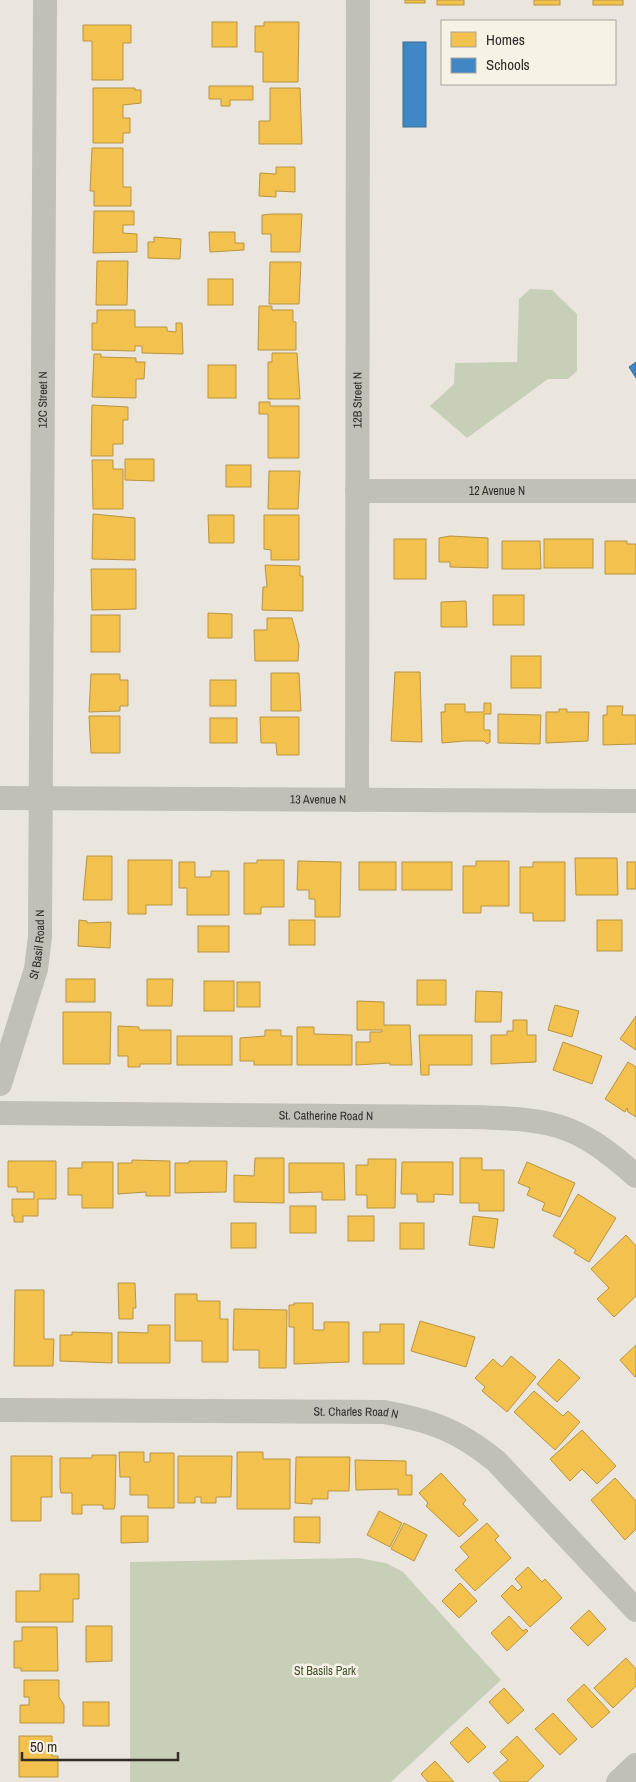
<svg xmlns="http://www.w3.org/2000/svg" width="636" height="1782" font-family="'Archivo Narrow',sans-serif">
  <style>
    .green { fill: #c8cfb9 }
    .homes { fill: #f2c14e; stroke: #b89442 }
    .schools { fill: #3f88c5; stroke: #3b6c96 }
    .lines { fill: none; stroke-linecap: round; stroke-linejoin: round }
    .minor { stroke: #c2beb8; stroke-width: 24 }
    .labels { text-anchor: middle; stroke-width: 5; stroke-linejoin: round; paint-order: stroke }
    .street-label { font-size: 12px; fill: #322c27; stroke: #f7f2e6 }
    .park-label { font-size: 12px; fill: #3d4e2d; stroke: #f7f2e6 }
  </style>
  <rect width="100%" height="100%" fill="#eae6de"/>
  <g class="green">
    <path d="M530,289l22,1 25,24v57l-9,8h-20l-81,59 -37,-32 24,-22 1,-21 62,-1 2,-63z"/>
    <path d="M359,1558l27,5 17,9 98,108 -110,102h-261v-220z"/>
  </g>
  <g class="homes">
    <rect x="405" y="0" width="20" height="3"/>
    <rect x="437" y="0" width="27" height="5"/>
    <rect x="534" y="0" width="26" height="5"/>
    <rect x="593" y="0" width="30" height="5"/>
    <rect x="212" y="22" width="25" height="25"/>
    <path d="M264,22h35l-1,60h-35v-30h-8v-26h9z"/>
    <path d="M83,25h48v18h-8v37h-31v-39h-9z"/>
    <path d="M209,86h44v14h-23v6h-9v-7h-12z"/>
    <path d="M93,88h42v2h6v13l-18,2v13h7v15h-7v10h-30z"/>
    <path d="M270,88h30l2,56h-43v-23h11z"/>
    <path d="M92,148h31v39h8v19h-37v-15h-4z"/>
    <path d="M276,167h19v25l-19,-1v6l-17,-1 1,-23 16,1z"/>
    <path d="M94,211h40v14h-11v8l14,1v18l-44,1z"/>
    <path d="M272,214h30l-2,38h-29v-18h-9v-19z"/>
    <path d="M209,232h26v11h9v7l-34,2z"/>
    <path d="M154,237l27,2 -1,20 -32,-1v-16h6z"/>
    <path d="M97,261h31l-1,44h-31z"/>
    <path d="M270,262h31l-2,42h-30z"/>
    <rect x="208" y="279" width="25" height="26"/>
    <path d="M259,306h13v4h21v12h3v28h-38z"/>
    <path d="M97,310h38v17h32v4l9,1v-9h6l1,31 -41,-1v-7h-7v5l-43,-1v-27h5z"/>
    <path d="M272,353h25l3,46h-32v-37h4z"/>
    <path d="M94,354h7v3l35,1v4h9l-1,17h-8v19l-44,-1z"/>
    <rect x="208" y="365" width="28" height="33"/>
    <path d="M259,402h11v4h29v52h-31v-44h-9z"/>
    <path d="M92,405l36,2v13h-5v24h-10v12h-22z"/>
    <path d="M125,459h29v22l-29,-1z"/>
    <path d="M92,460h21v9h10v40h-30z"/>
    <rect x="226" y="465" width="25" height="22"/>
    <path d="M269,471h31l-2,38h-30z"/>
    <path d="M93,514l42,4v42l-43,-1z"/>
    <path d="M208,515h26v28h-25z"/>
    <path d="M264,515h35v45h-28v-10l-7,-1z"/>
    <path d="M450,536l38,2v30l-38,-1v-5h-11v-24z"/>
    <rect x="394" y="539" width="32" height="40"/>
    <rect x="544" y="539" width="49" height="29"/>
    <path d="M502,541h38l1,28h-39z"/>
    <path d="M605,541h22v3h9v30h-31z"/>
    <path d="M265,565l35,1v10h3v35l-41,-1 1,-23h4z"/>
    <path d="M91,569h45v40l-44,1z"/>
    <rect x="493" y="595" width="31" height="30"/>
    <path d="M466,601l1,26h-26v-25z"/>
    <path d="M208,613l24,1v24h-24z"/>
    <rect x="91" y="615" width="29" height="37"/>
    <path d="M267,618h25l7,27 -1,16h-43l-1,-31h13z"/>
    <rect x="511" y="656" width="30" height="32"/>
    <path d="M395,672h25l2,70 -31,-1z"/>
    <path d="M271,673h28l2,38h-30z"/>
    <path d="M91,674h29v6h8v26h-8v5l-31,1z"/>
    <rect x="210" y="680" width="26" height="26"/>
    <path d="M484,703h7v11h-7v16h6v12l-3,2 -3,-3h-20l-22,2 -1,-31h4v-8h20v8h19z"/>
    <path d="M607,706h16l-1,9h14v29l-33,1v-30h4z"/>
    <path d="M559,709h8v3h22l-1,29 -42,2v-31h13z"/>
    <path d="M498,714l43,1 -1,29 -42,-1z"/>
    <path d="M89,716h31v37h-29z"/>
    <path d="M260,717h39v38h-22l-1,-12h-15z"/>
    <rect x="210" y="718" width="27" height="25"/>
    <path d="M87,856h25v44h-29z"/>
    <path d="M575,858h42l1,37h-42z"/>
    <path d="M128,860h44v45h-26v9h-18z"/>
    <path d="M257,860h27v47h-23v7h-17v-51h13z"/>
    <path d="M298,861l43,1 -1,55h-25v-18h-6v-9h-12z"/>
    <path d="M476,861h33v45h-28v7h-18v-47h13z"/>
    <path d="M179,862h16v15h16v-6h18v44h-42v-27h-8z"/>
    <rect x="359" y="862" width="37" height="28"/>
    <rect x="402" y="862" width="50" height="28"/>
    <path d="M533,862h32v59h-32v-8h-13v-46h13z"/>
    <rect x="627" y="862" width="9" height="27"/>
    <path d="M79,920l8,1v2l24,-1 -1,26 -32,-2z"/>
    <rect x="289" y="920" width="26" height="25"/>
    <rect x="597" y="920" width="25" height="31"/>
    <rect x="198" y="926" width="31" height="26"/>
    <rect x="66" y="979" width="29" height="23"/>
    <path d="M147,979h26l-1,27h-25z"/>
    <rect x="417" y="980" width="29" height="25"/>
    <rect x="204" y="981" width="30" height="30"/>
    <rect x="237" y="982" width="23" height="25"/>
    <path d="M476,991l26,1 -1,30h-26z"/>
    <path d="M357,1001l27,1v23h26l2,40h-22v-2l-34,2v-23h14v-10h12v-2h-25z"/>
    <path d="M555,1005l24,6 -7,26 -24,-7z"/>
    <path d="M63,1012h48l-1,52h-47z"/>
    <path d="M636,1016v34l-16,-11z"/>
    <path d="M513,1020h14v15h9v27l-45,2v-29h16v-4h6z"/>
    <path d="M118,1026l21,1v3h32v34h-31v3h-12v-11h-10z"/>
    <path d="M297,1027h17v7l38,1v30h-55z"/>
    <path d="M265,1030h16v6h11v29h-38v-4h-14v-23l25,-2z"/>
    <path d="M419,1035h53v30h-43v10h-8z"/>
    <rect x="177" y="1036" width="55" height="29"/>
    <path d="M563,1042l39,14 -10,28 -39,-14z"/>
    <path d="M628,1062l8,5v50l-8,-5 -1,-4 -2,4 -20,-13z"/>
    <path d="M255,1158h29v45l-50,-1v-27l20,1z"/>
    <path d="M460,1158h22v12h22v41h-25v-8h-19z"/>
    <path d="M368,1159h28l-1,49h-28v-13h-11v-30h12z"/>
    <path d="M132,1160l38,1v35h-24v-4l-28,2v-31h14z"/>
    <path d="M8,1161h48v38h-18v17h-15v6h-9v-6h-2v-17h22v-7h-17v-5h-9z"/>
    <path d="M189,1161h38l-1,31 -51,1v-30h14z"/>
    <path d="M82,1162h31v46h-31v-13h-14v-27h14z"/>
    <path d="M402,1162h51v33l-19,-1v8h-17v-8h-16z"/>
    <path d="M527,1162l48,21 -15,34 -18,-7 3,-7 -18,-8 3,-7 -12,-5z"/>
    <path d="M289,1163h55l1,37h-23v-8l-33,1z"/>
    <path d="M578,1194l38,24 -27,44 -15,-9 2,-3 -23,-14z"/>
    <rect x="290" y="1206" width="26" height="27"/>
    <rect x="348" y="1216" width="26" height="25"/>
    <path d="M473,1216l25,3 -4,29 -25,-3z"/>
    <rect x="231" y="1223" width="25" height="25"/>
    <rect x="400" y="1223" width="24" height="26"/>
    <path d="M626,1235l10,11v50l-22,21 -17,-18 12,-11 -18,-19z"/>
    <path d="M118,1283h17l1,25h-3v11h-14z"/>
    <path d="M15,1290h29v49h10l-1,27h-39z"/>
    <path d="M175,1294h22v7h23v18h8v43h-26v-21h-27z"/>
    <path d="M294,1303h19v27h11v-8h25v40l-55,2v-37h-5v-22h5z"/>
    <path d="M234,1309l53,1 -1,58h-27v-18h-26z"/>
    <path d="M420,1321l55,16 -9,30 -55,-16z"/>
    <path d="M380,1324h24v40h-41v-32h17z"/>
    <path d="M148,1325h22v38h-52v-31l30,1z"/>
    <path d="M72,1332l40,1v30l-52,-2v-26h12z"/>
    <path d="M636,1345v31l-1,1 -15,-17z"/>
    <path d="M511,1356l25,21 -29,35 -25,-21 3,-4 -10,-9 18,-19 9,8z"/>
    <path d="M559,1359l21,19 -23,24 -20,-18z"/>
    <path d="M534,1391l29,25 5,-5 12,11 -25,28 -41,-38z"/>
    <path d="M582,1430l34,36 -19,18 -15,-15 -12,12 -20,-22z"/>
    <path d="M119,1452h25v10h6v-9h24v55h-26v-13h-18v-18h-10z"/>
    <path d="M237,1452h26v7h27v50h-53z"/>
    <path d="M92,1455h24l-1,50 -1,4h-11v-4h-21v9h-10v-21h-11l-1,-6v-29h32z"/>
    <path d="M11,1456h41v41h-11v24h-30z"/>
    <path d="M178,1456h54l-1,41h-15v6h-15v-6h-6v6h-17z"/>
    <path d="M296,1457h54l-1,34h-21v8h-16v5l-17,-1z"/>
    <path d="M355,1460l51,1v14h6v20h-14v-6l-42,1z"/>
    <path d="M441,1473l25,27 -3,4 15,16 -19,17 -33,-31 2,-3 -9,-10z"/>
    <path d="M615,1478l21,23v28l-11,11 -34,-40z"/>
    <path d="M379,1511l23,12 -12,24 -23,-12z"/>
    <path d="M121,1516h27v26l-27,1z"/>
    <path d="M294,1517h26v26l-26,-1z"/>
    <path d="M404,1523l23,12 -13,26 -23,-12z"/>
    <path d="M487,1523l12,13 -4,4 16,18 -36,33 -20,-21 14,-13 -9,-10z"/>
    <path d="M528,1567l14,15 3,-3 17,19 -32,29 -29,-31 11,-11 6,6 4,-4 -7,-8z"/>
    <path d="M40,1574h39v25h-6v23h-57v-31h24z"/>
    <path d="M460,1583l17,18 -18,17 -17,-17z"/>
    <path d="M589,1610l17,19 -18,17 -18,-18z"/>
    <path d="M509,1616l14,15 3,-2 2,2 -21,20 -16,-18z"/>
    <path d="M86,1626h26v35l-26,1z"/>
    <path d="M22,1627h35l1,44h-37v-3h-7v-27h8z"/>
    <path d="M626,1658l10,11v17l-23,22 -19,-20z"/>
    <path d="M24,1680h35v17l5,8v18h-44v-18h9v-8h-5z"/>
    <path d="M584,1684l26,28 -18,16 -25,-28z"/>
    <path d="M504,1688l20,22 -16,14 -19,-22z"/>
    <rect x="83" y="1702" width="26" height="24"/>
    <path d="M553,1713l24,26 -17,16 -25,-26z"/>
    <path d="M467,1727l19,20 -18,16 -18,-20z"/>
    <path d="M19,1736h33v20h6v21h-39z"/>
    <path d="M517,1736l27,30 -17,16h-26l-8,-9 15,-13 -8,-8z"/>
    <path d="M435,1761l19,21h-26l-7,-8z"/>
  </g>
  <g class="schools">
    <rect x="403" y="42" width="23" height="85"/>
    <path d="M636,362v16l-7,-11z"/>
  </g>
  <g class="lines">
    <g class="minor">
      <path id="s1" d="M357,491h279"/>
      <path id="s2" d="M0,798l636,3"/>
      <path id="s3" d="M357,800l1,-800"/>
      <path id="s4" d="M0,1084l36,-115 4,-32 5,-937"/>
      <path id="s5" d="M0,1113l469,4c80,2 106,4 167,59"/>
      <path id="s6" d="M0,1410l384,2c48,9 74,18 112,49l140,149"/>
      <path d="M618,1782l18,-17"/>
    </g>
  </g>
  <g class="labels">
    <g class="street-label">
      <text dy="4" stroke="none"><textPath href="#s4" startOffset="690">12C Street N</textPath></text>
      <text dy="4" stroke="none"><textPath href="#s3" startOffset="400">12B Street N</textPath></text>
      <text dy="4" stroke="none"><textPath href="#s1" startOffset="140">12 Avenue N</textPath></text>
      <text dy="4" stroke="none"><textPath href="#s2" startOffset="318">13 Avenue N</textPath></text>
      <text dy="4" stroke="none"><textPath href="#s4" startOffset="145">St Basil Road N</textPath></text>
      <text dy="4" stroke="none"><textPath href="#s5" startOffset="326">St. Catherine Road N</textPath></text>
      <text dy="4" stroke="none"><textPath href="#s6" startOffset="356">St. Charles Road N</textPath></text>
    </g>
    <g class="park-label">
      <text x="325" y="1675">St Basils Park</text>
    </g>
  </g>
  <rect x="441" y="20" width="175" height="65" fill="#f7f2e6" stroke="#a8a39a"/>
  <rect x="451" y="32" width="25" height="15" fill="#f2c14e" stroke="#a8a39a"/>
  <text x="486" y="45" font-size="15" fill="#322c27">Homes</text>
  <rect x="451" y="58" width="25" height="15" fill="#3f88c5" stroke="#a8a39a"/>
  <text x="486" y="70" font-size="15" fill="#322c27">Schools</text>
  <path d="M22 1752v8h156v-8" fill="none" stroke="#322c27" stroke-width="2.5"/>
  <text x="30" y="1752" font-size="15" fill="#322c27" stroke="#f7f2e6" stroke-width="4" paint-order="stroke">50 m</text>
</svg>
